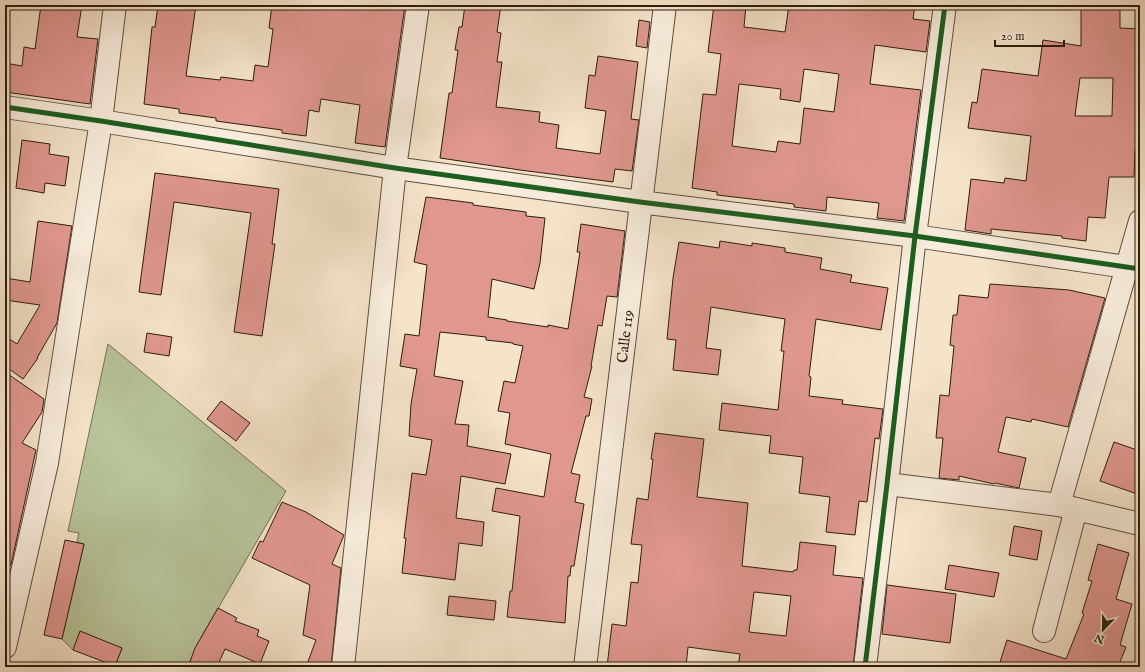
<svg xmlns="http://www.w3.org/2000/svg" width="1145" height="672" font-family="'IM FELL English',serif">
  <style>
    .green { fill: #b8c49a; stroke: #727054 }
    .building { fill: #e09790; stroke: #2c1d0f; fill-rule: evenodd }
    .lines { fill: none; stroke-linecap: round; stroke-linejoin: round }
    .street-casing { stroke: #5e4e3e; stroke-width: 24 }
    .street { stroke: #f8eddd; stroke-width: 22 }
    .cycleway-casing { stroke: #f8eddd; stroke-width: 8 }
    .cycleway { stroke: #1b5e20; stroke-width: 5 }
    .labels { text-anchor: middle; stroke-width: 3; stroke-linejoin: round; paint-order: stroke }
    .street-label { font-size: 15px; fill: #2c1d0f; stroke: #f8eddd }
  </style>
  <rect width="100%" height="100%" fill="#f5e3ca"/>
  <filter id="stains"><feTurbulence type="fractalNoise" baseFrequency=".005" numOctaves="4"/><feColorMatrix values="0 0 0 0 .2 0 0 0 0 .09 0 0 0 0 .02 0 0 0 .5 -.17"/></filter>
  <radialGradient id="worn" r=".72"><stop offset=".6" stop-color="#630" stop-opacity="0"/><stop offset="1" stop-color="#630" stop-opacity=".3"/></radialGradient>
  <path class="green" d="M108,344l178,147 -84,145 -14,31h-72l-1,-1 7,-18 -42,-16 -7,18 -11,-11 22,-95 -7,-2 2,-9 -11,-2z"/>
  <g class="building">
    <path d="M41,5h41l-5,32 21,2 -8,65 -85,-12v-29l17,3 2,-19 11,2z"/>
    <path d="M158,5h38l-10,71 34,4 1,-3 32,4 2,-16 13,2 5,-38 -4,-1 3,-23h133l-20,142 -30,-4 5,-38 -39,-6 -2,13 -10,-2 -3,26 -24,-3v-3l-66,-9v-3l-37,-5v-4l-35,-5 8,-77h3z"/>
    <path d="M465,5h36l-4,27 4,1 -4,29h5l-6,45 44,5 -1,10 20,3 -3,23 44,6 6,-43 -21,-3 4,-33 6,1 3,-20 40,6 -7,57 8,1 -7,51 -17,-2 -2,13 -93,-12 -80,-12 9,-65h3l6,-43h-3l4,-23h3z"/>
    <path d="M714,5h32l-2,22 41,5 4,-27h47l40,5 1,-5h38l-2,14 17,2 -4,31 -51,-7 -5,39 51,6 -17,131 -27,-3 2,-15 -52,-6 -1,14 -32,-4v-3l-77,-9v-3l-25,-4 11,-94 13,1 5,-41 -13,-2zM804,69l35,5 -5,38 -30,-4 -4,36 -22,-3 -2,11 -44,-6 7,-62 42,5 -1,10 20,3z"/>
    <path d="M1081,5h39v23l20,1 -1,121h-4l-1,27h-25l-4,41 -17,-1 -2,24 -24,-3v-2l-71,-7v5l-26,-4 6,-51 33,4 1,-5 21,3 5,-45 -63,-8 4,-26 5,1 5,-34 56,7 5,-36 38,6zM1080,78h33l-1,38h-37z"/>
    <path d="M639,20l11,2 -3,26 -11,-2z"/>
    <path d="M22,140l28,4 -1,10 20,3 -4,29 -20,-3 -1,10 -28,-5z"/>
    <path d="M155,173l124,16 -7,55h3l-13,92 -28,-4 17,-119 -77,-11 -13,93 -22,-3z"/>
    <path d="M426,197l47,6v2l53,7v4l19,2 -5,45 -6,26 -42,-10 -4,38 19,3v1l41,6v-2l20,4 12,-77h-3l4,-28 44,7 -8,66 -10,-1 -5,30 -4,-1 -7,41h1l-8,31 8,2 -3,17h-3l-15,57 9,2 -5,27 9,2 -10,62h-3l-1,10h-2l-3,47 -58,-6 3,-26h2l8,-75 -28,-5 4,-23 48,9 7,-43 -46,-10 5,-31 -12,-2 6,-30 11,2 8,-37 -10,-2v-1l-27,-3v-3l-46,-5 -6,44 29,5 -8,43 14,1 -2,21 44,8 -6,30 -44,-8 -5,42 28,4 -2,24 -23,-3 -4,37 -53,-7 4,-35h-2l8,-65 14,2 6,-35 -23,-4 2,-32 6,-35 -17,-3 5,-32 14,2 8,-71 -13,-3z"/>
    <path d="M38,221l34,5 -15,97 -20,35h1l-15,21 -18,-13v-30l12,8 23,-39 -35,-5v-22l25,4z"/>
    <path d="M720,241l32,5v-3l33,5v4l37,6 -2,11 32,6 -2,7 38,6 -7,42 -65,-11 -7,57 2,1 -2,19 34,4 -1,4 41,5 -4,30 -4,-1 -8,64 -8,-1 -4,34 -29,-3 4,-35 -31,-4 4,-36 -34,-4 2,-17 -52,-6 3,-27 56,7 6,-59h-3l4,-32 -74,-12 -5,41 15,2 -3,25 -45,-5 3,-30 -9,-1 6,-61 6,-36 40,6z"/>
    <path d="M990,284l79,6 36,8 -37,129 -36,-8 -1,3 -25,-5 -8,35 28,6 -7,30 -24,-5 -1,1 -35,-8v4l-20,-2 4,-40h-7l4,-43 9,1 5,-50 -4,-1 3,-30h4l2,-20 29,3z"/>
    <path d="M147,333l25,4 -3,19 -25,-4z"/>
    <path d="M5,372l39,27 -2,13 -20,31 14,7 -25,115h-6z"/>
    <path d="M221,401l29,22 -14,18 -29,-22z"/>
    <path d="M655,433l49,6 -7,58 51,6 -6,63 51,6 1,-2h3l3,-28 36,4 -3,29 30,3 -10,89h-115l2,-13 -52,-7 -2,20h-79l5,-43 14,2 5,-44 7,1 4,-38 -11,-1 6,-46 11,2 5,-41h-2zM754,592l37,4 -5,40 -37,-4z"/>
    <path d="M1114,442l26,9v44l-40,-14z"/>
    <path d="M282,502l24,10 38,23 -12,29 9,4 -10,99h-25l10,-27 -13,-5 7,-50 -58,-27 8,-17 3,1z"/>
    <path d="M1014,526l28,5 -5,29 -28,-5z"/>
    <path d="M65,540l19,4 -22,95 -18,-4z"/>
    <path d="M1098,544l31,9 -13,46 16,5 -12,41 6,2 -8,20h-103l-15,-5 7,-22 59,19 18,-45 -2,-1 10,-32 -4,-1z"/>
    <path d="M949,565l50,8 -5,24 -49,-8z"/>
    <path d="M887,585l69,9 -6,49 -68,-9z"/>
    <path d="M449,596l47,5 -2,19 -47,-5z"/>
    <path d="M218,608l19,10 -2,3 24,9 -2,6 12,5 -9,23 -35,-15 -8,18h-29l7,-19z"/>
    <path d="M80,631l42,17 -7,18 -42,-16z"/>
  </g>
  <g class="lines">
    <g class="street-casing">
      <g id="street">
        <path d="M5,107l96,14 294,47 245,34 275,34 225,33"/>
        <path d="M887,484l172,21 81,19"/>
        <path d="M1059,505l81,-284"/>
        <path d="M1044,631l32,-122"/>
        <path d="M5,647l42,-184 54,-342 14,-116"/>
        <path d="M343,667l52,-499 23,-163"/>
        <path id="s1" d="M585,667l80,-662"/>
        <path d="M865,667l22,-183 28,-248 30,-231"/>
      </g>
    </g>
    <use href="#street" class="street"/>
    <g class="cycleway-casing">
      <g id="cycleway">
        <path d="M5,107l96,14 294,47 245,34 275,34 225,33"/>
        <path d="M865,667l22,-183 28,-248 30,-231"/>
      </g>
    </g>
    <use href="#cycleway" class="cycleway"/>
  </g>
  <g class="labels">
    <g class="street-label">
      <text dy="5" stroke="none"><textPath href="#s1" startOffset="333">Calle 119</textPath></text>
    </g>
  </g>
  <rect width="1145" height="672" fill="none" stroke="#f5e3ca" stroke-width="20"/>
  <rect x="6" y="6" width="1133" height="660" fill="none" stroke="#2c1d0f" stroke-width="2"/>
  <rect x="10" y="10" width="1125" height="652" fill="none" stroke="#2c1d0f"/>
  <g transform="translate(1103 630) rotate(202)" stroke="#f8eddd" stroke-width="3" paint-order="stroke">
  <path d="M0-3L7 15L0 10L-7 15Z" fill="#2c1d0f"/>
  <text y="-6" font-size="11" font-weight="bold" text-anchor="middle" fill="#2c1d0f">N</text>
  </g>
  <path d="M995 40v6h69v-6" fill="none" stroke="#2c1d0f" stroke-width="2"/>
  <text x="1001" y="40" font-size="12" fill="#2c1d0f" stroke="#f8eddd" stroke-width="3" paint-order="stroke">20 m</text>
  <rect width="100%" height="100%" filter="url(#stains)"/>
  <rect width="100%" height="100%" fill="url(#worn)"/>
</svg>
